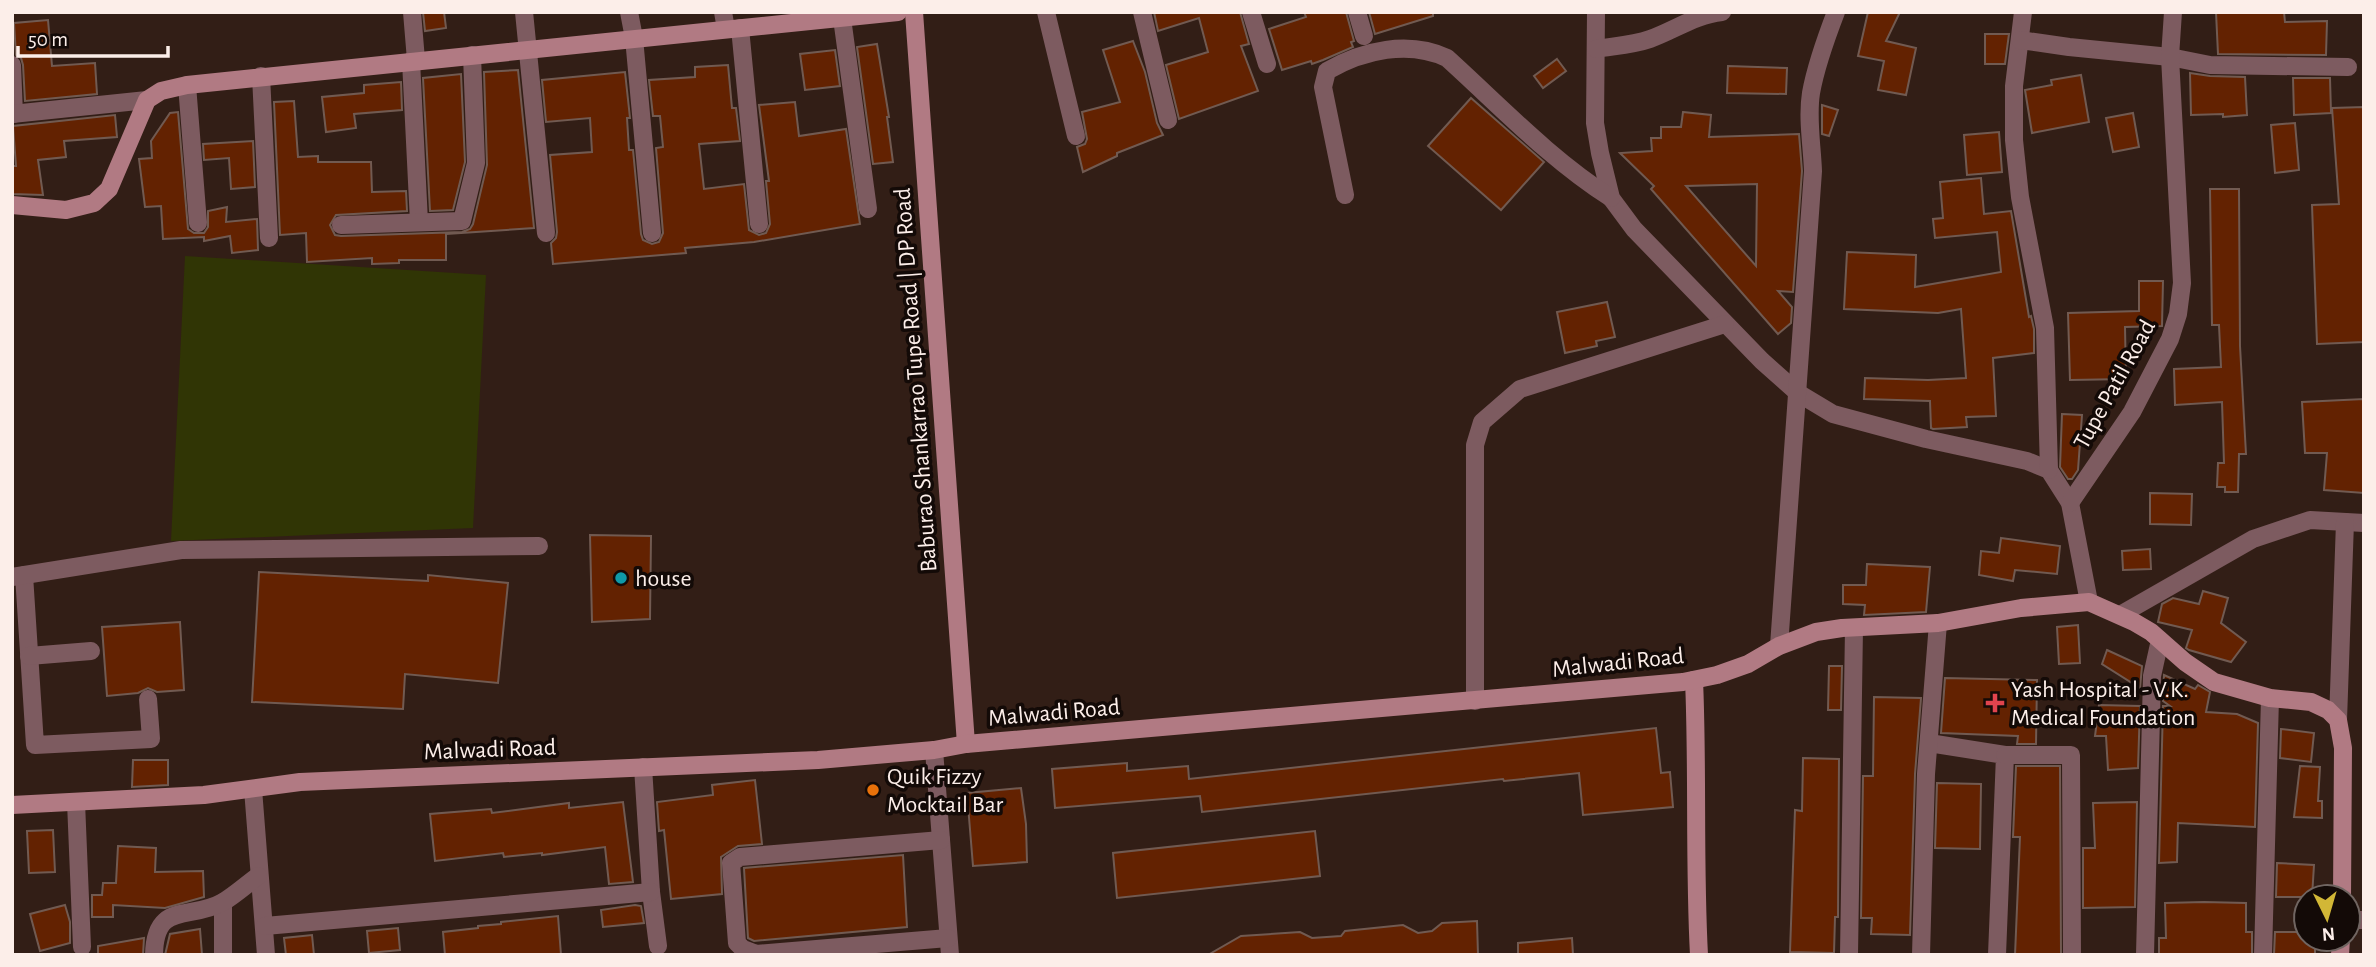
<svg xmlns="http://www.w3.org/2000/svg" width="2376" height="967" font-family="'Alegreya Sans',sans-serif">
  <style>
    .green { fill: #303505 }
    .building { fill: #632201; stroke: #715a51; stroke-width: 2; fill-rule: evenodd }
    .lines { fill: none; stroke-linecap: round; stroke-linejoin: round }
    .street { stroke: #7d5b60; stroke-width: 18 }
    .secondary { stroke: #b17a83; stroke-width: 18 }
    .culture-dot { fill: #0f9aa8; stroke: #130a07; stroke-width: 2.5 }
    .health-dot { fill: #e0444e; stroke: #130a07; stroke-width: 2.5 }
    .food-dot { fill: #e8710a; stroke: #130a07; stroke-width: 2.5 }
    .labels { text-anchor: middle; stroke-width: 7; stroke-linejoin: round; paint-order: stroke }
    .street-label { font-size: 24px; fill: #fceee9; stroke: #130a07 }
    .poi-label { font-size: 24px; fill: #fceee9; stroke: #130a07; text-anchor: start }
  </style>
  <rect width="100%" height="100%" fill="#321e16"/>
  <path class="green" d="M185,256l301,19 -13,253 -302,13z"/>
  <g class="building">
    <path d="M423,12h21l2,16 -21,3z"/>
    <path d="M1154,12h86l9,32 -8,2 17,45 -79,28 -13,-54 42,-13 -9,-34 -41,13z"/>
    <path d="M1304,12h42l8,29 -3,1 2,5 -30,13 -11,4 -1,-3 -29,9 -13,-41 37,-12z"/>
    <path d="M1369,12h64v4l-58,18z"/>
    <path d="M1868,12h32l-14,29 30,7 -10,47 -28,-5 6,-29 -26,-5z"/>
    <path d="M2216,12h68l1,10 42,-1 -1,34 -108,-1z"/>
    <path d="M48,20l4,46 43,-3 2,31 -72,7 -2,-36 -2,-7 -5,-3 -2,-32z"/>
    <path d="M1985,34h24l-4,30h-20z"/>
    <path d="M1133,41l12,31 12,51 6,12 -46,18v3l-34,16 -6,-25 8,-3 2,-5 -5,-27 38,-10 -17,-52z"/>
    <path d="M877,44l12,73h-2l6,45 -20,2 -16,-117z"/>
    <path d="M835,50l5,36 -35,4 -5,-36z"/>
    <path d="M1557,59l9,12 -23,17 -9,-12z"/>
    <path d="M728,65l4,43h4l4,33 -41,3 5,45 40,-5 5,46 10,5 7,-2 4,-9 -4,-43h3l-10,-76 36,-3 4,34 47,-7 14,95 -106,18 -69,6 1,5 -133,11 -2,-21 5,-5 1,-6 -7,-77 42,-3 -2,-34 -44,4 -4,-42 83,-8 5,46h-3l2,32h4l8,84 2,6 9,4 7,-2 4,-9 -7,-85 7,-1 -3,-31h-7l-4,-36 46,-3v-10z"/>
    <path d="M1728,66l59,2 -1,26 -59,-1z"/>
    <path d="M518,70l16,158 -88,6v26h-47v3l-27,1v-6l-65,4 -1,-29 -26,2 -6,-133 20,-1 4,56 20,-1v6h53l1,30 34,-1 1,20 -71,4 -6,10 5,10 6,1 121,-4 8,-3 3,-5 14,-59 -3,-93z"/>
    <path d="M2190,73l20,3 35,1 2,38 -24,2v-3l-32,1z"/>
    <path d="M461,74l4,88 -12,48 -23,1 -7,-133z"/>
    <path d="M2081,75l8,47 -57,11 -7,-43 27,-5 -1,-5z"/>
    <path d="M2293,78h37l1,35 -37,2z"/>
    <path d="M401,82l1,28 -48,4 2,14 -30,4 -4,-35 42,-4v-8z"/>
    <path d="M1471,98l73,64 -43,48 -73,-64z"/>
    <path d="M1822,105l16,5 -9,26 -7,-2z"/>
    <path d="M2364,107v235l-47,2 -5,-139 27,-1 -7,-96z"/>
    <path d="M178,112l10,117 6,4h10l4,-6v-16l19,-4 -1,15 31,-3 1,31 -26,3 -2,-17 -26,5v-4l-41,2 -2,-33 -16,1 -6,-48 13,-1 -1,-17 19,-28z"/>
    <path d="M1683,112l28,3 -2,22 90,-3 3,37 -9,121 -15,-1 14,16 -1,16 -13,11 -127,-145 3,-3 -34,-33 32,-2 -1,-13h10v-11h20zM1757,184l-1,82 -70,-80z"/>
    <path d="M2133,113l6,34 -26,5 -7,-34z"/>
    <path d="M115,115l2,22 -53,4 2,16 -28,3 5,35 -31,-1v-28h4l-3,-40z"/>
    <path d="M2295,123l4,47 -24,3 -4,-48z"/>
    <path d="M1999,132l3,40 -35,3 -3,-40z"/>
    <path d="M253,141l2,46 -24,2 -2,-31 -25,2 -1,-16z"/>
    <path d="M1981,178l3,36 27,-3 18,106 2,-1 3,13v24l-41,5 3,58 -30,1 1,10 -34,2 -2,-1 -1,-27 -66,-2 1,-21 63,2 38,-2 -5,-69 -23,4 -94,-4 3,-57 69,3 -1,32 86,-15 -4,-40 -62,6 -2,-19 10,-1 -3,-36z"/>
    <path d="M2210,189h29l1,157 6,108h-7l-1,38h-13v-5h-8l1,-24h6l-2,-61 -47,3 -1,-36 47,-2 -2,-42h-7z"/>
    <path d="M2139,281h24l-1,45 -37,1 1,52 -56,1 -2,-67 71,-2z"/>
    <path d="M1607,302l8,35 -19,4 1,5 -32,7 -8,-41z"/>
    <path d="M2364,399v94l-40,-3 3,-37h-22l-3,-51z"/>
    <path d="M2062,414l20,1 -4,55 -6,9h-4l-8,-12z"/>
    <path d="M2150,493l42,1 -1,31 -41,-1z"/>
    <path d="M590,535l61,1 -1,83 -58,3z"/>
    <path d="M2001,538l59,8 -3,28 -42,-4 -2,11 -34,-6 2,-24 18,2z"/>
    <path d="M2150,549l1,20 -28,1 -1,-19z"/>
    <path d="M1867,564l63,3 -4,45 -62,3 1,-10 -22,-1v-19h23z"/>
    <path d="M259,572l169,9v-6l80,8 -10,100 -93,-9 -2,35 -151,-7z"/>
    <path d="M2203,591l25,7 -7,25 25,19 -15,20 -42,-12 -3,-2 6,-18 -34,-8 4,-18 11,-6 26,6z"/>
    <path d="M180,622l4,68 -27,2 -9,-4 -10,5 -31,3 -5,-69z"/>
    <path d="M2078,625l2,38 -21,1 -2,-37z"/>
    <path d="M2107,650l35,16 -2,22 -38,-24z"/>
    <path d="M1829,666h13l-1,44h-13z"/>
    <path d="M2164,675l31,14 3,-4 12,7 -4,20 31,2 21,9 -3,104 -77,-4 -1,39 -18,1 4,-157h7l-7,-5z"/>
    <path d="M1945,678l92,2 -1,64h-19l1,-8 -77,-3z"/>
    <path d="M1874,697l47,1 -6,76 -5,161 -39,-1 1,-16h-11l2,-142h10z"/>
    <path d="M2099,705l41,1 -2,62 -30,2 -2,-34h-11z"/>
    <path d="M1656,728l5,45 9,-1 3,35 -90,8 -4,-42 -75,8 -1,-2 -301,33 -2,-16 -145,12 -3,-39 75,-6v8l61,-5 1,13z"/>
    <path d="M2281,729l33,4 -3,29 -31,-4z"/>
    <path d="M1803,758l36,1 -1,158h-3l-1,36 -44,-1 5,-142 7,1z"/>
    <path d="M133,760h35v25l-36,2z"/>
    <path d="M2016,766h44l1,189h-46l5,-118h-7z"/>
    <path d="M2300,766l20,1 -2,34h4v17l-28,-1z"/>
    <path d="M755,780l7,64 -24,2 -17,11 1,37 -51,5 -7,-69 -5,1 -2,-29 56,-7 -1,-10z"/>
    <path d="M1937,783l44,1 -1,65 -45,-1z"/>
    <path d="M1021,788l5,36 1,38 -54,4 -6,-73z"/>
    <path d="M623,802l10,80 -24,2 -4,-37 -63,8v-2l-38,4 -1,-4 -68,8 -5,-47 61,-5 1,4 77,-10v5z"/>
    <path d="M2137,802l-2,105 -52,1v-60h12l-2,-45z"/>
    <path d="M53,830l2,42 -26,1 -2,-42z"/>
    <path d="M1315,831l5,45 -203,22 -4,-45z"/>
    <path d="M118,846l38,2 -1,24 48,-1 1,26 -39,11 -52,-3v12h-21v-22h10l1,-12h13z"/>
    <path d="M903,855l4,72 -153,14 -6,-3 -4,-70z"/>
    <path d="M2277,863l37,2 -2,32h-36z"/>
    <path d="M2204,902l42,1v29h6v23h-93v-17h7l-1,-35z"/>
    <path d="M65,905l5,17v21l-30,8 -10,-37z"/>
    <path d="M635,905l6,1 3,17 -41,4 -2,-17z"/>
    <path d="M558,916l3,39h-116l-2,-23 35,-4v-2l23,-2v-2z"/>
    <path d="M1477,921l1,34h-270l33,-19 59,-4 12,6 29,-2 4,-5 58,-6 15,8 14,-2 10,-8z"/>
    <path d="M398,928l2,22 -31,3 -2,-22z"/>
    <path d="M200,929l2,26h-37l5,-21z"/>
    <path d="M2275,932h31v7h9v16h-41z"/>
    <path d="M312,935l2,20h-28l-2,-17z"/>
    <path d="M144,938l-1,17h-45v-9z"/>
    <path d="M1572,938l1,17h-55v-12z"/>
  </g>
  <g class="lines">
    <g class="street">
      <path d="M412,12l4,48"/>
      <path d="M524,12l22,221"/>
      <path d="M629,12l5,26 18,195"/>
      <path d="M723,12l3,17"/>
      <path d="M1046,12l30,124"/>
      <path d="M1142,12l26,108"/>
      <path d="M1251,12l16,52"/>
      <path d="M1357,12l7,24"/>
      <path d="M1596,12l-1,111 5,30 11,45 23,31 128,132 36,32 35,21 93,25 101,22 22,9 21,33 19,99"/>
      <path d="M2023,12l-9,74v54l6,57 25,131 4,142"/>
      <path d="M842,18l26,191"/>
      <path d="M740,28l19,196"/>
      <path d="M2020,40l49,7 101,10 40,8 138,2"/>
      <path d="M1596,49c17,-3 37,-4 54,-10 25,-9 45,-24 72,-27"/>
      <path d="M411,61l8,161"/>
      <path d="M12,65l2,49"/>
      <path d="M261,76l8,162"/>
      <path d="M187,85l11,138"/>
      <path d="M12,114l135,-14"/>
      <path d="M1345,195l-22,-108 4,-16c36,-21 82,-31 120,-13 53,48 104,102 164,140"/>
      <path d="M341,225l121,-4 14,-58 -4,-108"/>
      <path d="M2070,503l62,-91 38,-73 8,-25 4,-31 -12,-226 3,-45"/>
      <path d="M24,575l11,170 116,-6 -3,-40"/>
      <path d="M12,577l169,-27 358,-4"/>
      <path d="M2120,615l133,-76 57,-19 54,3"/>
      <path d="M1779,646l34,-475c-1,-26 -6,-53 -2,-78 5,-28 15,-55 25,-81"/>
      <path d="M29,656l62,-5"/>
      <path d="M1475,701v-256l7,-23 38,-33 205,-65"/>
      <path d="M2338,720l7,-198"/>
      <path d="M1929,743l76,12 -8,200"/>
      <path d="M934,750l16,205"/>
      <path d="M2005,755h66l1,200"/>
      <path d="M643,767l8,125 7,54"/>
      <path d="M253,789l13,166"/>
      <path d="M76,802l6,145"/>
      <path d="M941,840l-201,17 -9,6 6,80 6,6 13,5 192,-16"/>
      <path d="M223,902v53"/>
      <path d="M2348,920h16"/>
      <path d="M265,926l386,-34"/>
      <path d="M154,955c1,-55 36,-34 69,-53 12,-7 24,-18 35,-26"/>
      <path d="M1849,955l5,-327"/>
      <path d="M1921,955l5,-181 12,-151"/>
      <path d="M2145,955l7,-279 8,-36"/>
      <path d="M2263,955l7,-257"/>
    </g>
    <g class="secondary">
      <path d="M914,12l52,732"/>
      <path d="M12,205l54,5 28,-7 15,-14 38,-89 14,-9 26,-6 711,-73"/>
      <path d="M1694,680c4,91 0,183 5,275"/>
      <path d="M12,805l192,-10 96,-13 518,-22 116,-10 32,-6 717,-62 34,-7 31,-11 31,-18 37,-14 26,-4 96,-5 83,-15 68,-6 45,20 17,10 34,30 29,20 56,16 41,4 17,8 10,10 5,28 -1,149"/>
      <path d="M2340,955l1,-16"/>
    </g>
  </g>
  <circle class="culture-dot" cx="621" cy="578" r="7"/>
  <path class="health-dot" d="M1991.5 692.5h7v7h7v7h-7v7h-7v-7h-7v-7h7z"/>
  <circle class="food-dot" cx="873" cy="790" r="7"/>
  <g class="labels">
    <g class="street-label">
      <text transform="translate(915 380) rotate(-94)" y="8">Baburao Shankarrao Tupe Road | DP Road</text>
      <text transform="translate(2114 384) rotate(-61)" y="8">Tupe Patil Road</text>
      <text transform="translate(1618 662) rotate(-6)" y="8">Malwadi Road</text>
      <text transform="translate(1054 712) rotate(-5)" y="8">Malwadi Road</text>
      <text transform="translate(490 749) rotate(-2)" y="8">Malwadi Road</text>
    </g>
    <g class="poi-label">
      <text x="635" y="586">house</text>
      <text x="2011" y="697">Yash Hospital - V.K.<tspan x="2011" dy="28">Medical Foundation</tspan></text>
      <text x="887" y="784">Quik Fizzy<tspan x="887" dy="28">Mocktail Bar</tspan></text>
    </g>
  </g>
  <rect width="2376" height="967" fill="none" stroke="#fceee9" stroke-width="28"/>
  <g transform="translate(2327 918) rotate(175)"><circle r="33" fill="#130a07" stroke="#706561" stroke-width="2"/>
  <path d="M0-5L12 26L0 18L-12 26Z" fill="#d2b736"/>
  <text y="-10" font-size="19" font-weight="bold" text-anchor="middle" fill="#fceee9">N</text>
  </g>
  <path d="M18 46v10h150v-10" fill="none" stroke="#fceee9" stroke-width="3.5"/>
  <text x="28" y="46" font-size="21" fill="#fceee9" stroke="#130a07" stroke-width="5" paint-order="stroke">50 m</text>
</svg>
